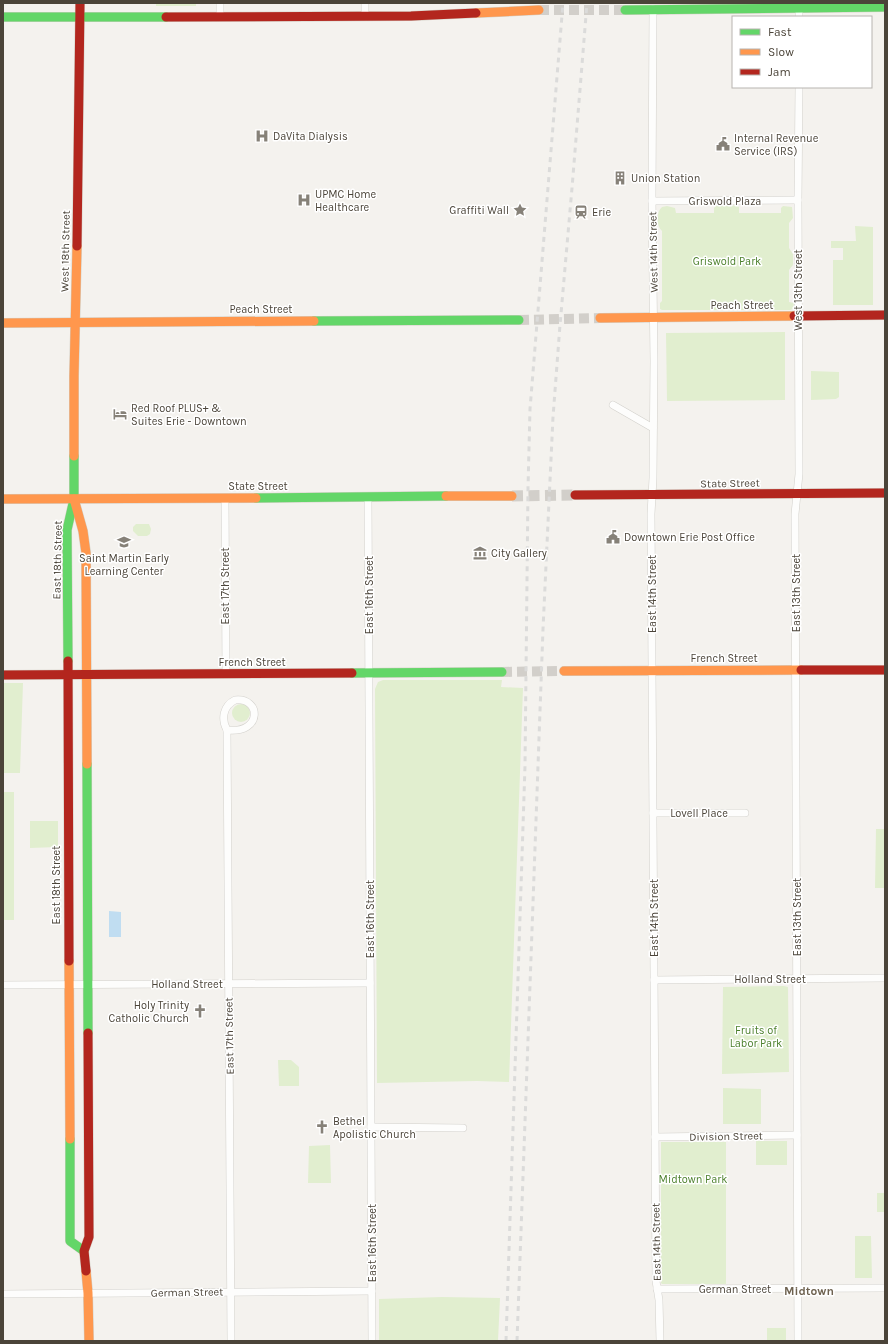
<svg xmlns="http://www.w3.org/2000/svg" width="888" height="1344" font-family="Karla,sans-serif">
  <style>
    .green { fill: #e1eecf }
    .water { fill: #c0ddf1 }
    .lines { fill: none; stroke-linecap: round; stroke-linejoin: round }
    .secondary-tunnel { stroke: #d2cfca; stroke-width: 10; stroke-dasharray: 10 5; stroke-linecap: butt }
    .primary-tunnel { stroke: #d2cfca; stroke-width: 11; stroke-dasharray: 11 5.5; stroke-linecap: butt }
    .street-casing { stroke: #d2d0cb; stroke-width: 8 }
    .fast-casing { stroke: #d3cfc5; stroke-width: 10 }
    .slow-casing { stroke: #d3cfc5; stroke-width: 10 }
    .jam-casing { stroke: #d3cfc5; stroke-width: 10 }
    .street { stroke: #fdfdfc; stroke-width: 7 }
    .fast { stroke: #63d668; stroke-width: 9 }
    .slow { stroke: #ff974d; stroke-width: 9 }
    .jam { stroke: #b3261e; stroke-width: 9 }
    .rail { stroke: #dbdbda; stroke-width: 3; stroke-dasharray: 5 5; stroke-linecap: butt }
    .labels { text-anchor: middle; stroke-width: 3; stroke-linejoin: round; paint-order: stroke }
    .poi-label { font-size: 11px; fill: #4b4439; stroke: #fff; text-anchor: start }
    .street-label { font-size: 11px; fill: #4b4439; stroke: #fff }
    .park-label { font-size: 11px; fill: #4a7f2a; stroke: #fff }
    .neighbourhood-label { font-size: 12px; font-weight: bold; fill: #6e6250; stroke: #fff }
  </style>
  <rect width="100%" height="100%" fill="#f4f2ee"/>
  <g class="green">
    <rect x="156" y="3" width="40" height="3"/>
    <path d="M667,206l8,2 1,5h38v-5l2,-2c7,0 17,-2 23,1v6h42v-5l2,-2 9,1 1,11 -4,5v25l4,6v11l-4,5v32l5,1 -1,6 -3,1h-128l-2,-1v-6l2,-2v-70c-6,-5 -6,-19 0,-24z"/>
    <path d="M855,226l18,1v78h-40v-45h10v-12h-12v-7h25z"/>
    <path d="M785,332v68l-118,1 -1,-68z"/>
    <path d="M811,371l28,1v25l-3,2 -25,1z"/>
    <path d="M136,524h13l2,5 -1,5 -3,2h-9l-5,-5v-4z"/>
    <path d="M383,680h119l-1,7 22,1 -14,394 -32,-1 -100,2 -2,-394 3,-7z"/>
    <path d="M3,683h20l-3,90h-17z"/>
    <circle cx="241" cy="713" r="9"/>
    <rect x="3" y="792" width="11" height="128"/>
    <path d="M30,821h28v26l-28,1z"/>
    <path d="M876,829h9v59h-10z"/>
    <path d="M784,986l4,1 1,85 -67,2 1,-87z"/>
    <path d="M278,1060h13l8,7v19h-20z"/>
    <path d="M723,1088l38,1v35h-38z"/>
    <rect x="756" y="1141" width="31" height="24"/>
    <path d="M661,1142h65v142h-64l-1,-1z"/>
    <path d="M330,1145l1,38h-23l1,-37z"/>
    <rect x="877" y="1193" width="8" height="19"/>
    <path d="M855,1236h16l1,42h-17z"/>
    <path d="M442,1297l58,1 -2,43h-119v-42z"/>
    <rect x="767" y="1328" width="19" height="13"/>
  </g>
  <path class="water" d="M109,911l12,1v25h-12z"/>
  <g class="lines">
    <g class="secondary-tunnel">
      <path d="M539,10h86"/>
      <path d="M519,320l81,-2"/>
      <path d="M502,672l62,-1"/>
    </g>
    <path class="primary-tunnel" d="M512,496l63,-1"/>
    <g class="street-casing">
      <g id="street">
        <path d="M365,3v13"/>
        <path d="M653,9l-1,190 2,162 -1,117 -2,36 5,767 3,19 1,41"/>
        <path d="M220,16v-13"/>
        <path d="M799,17v-9"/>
        <path d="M652,201l146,-1"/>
        <path d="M613,405l40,23"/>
        <path d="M368,497l4,844"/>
        <path d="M225,498l1,176"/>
        <path d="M235,700c26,-3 28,34 -8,30 -6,-11 -4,-24 8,-30z"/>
        <path d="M227,730l4,611"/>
        <path d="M653,813h92"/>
        <path d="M654,980l231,-2"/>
        <path d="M3,985l367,-2"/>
        <path d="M371,1127l92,1"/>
        <path d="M655,1137l142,-2"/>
        <path d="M657,1289l228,-1"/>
        <path d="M3,1294l369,-3"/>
        <path d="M798,1341l-3,-827 4,-40 -1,-274 1,-113"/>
      </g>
    </g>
    <g class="fast-casing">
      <g id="fast">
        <path d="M625,10l260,-3"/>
        <path d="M3,17h163"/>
        <path d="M314,321l205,-1"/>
        <path d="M256,498l190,-2"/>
        <path d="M68,661l-1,-131 7,-31v-43"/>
        <path d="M352,673l150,-1"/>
        <path d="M87,764l1,269"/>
        <path d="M70,1139v102l14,10"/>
      </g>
    </g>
    <g class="slow-casing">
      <g id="slow">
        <path d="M476,13l63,-3"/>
        <path d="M600,318l194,-2"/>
        <path d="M3,323l311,-2"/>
        <path d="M74,456v-80l3,-130"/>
        <path d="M446,496h66"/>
        <path d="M3,499l253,-1"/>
        <path d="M74,499l9,32 3,22 1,211"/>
        <path d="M564,671l237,-1"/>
        <path d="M69,961l1,178"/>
        <path d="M86,1271l2,22 1,48"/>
      </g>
    </g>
    <g class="jam-casing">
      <g id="jam">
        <path d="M166,17l245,-1 65,-3"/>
        <path d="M77,246l3,-243"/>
        <path d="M794,316l91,-1"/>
        <path d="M575,495l310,-2"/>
        <path d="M68,661l1,300"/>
        <path d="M801,670h84"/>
        <path d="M3,675l349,-2"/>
        <path d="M86,1271l-2,-20 5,-14 -1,-204"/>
      </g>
    </g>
    <use href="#street" class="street"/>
    <use href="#fast" class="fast"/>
    <use href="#slow" class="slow"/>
    <use href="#jam" class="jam"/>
    <g class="rail">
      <path d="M506,1341l19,-575 3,-278 2,-79 33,-406"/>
      <path d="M517,1341l26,-712 10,-212 7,-92 12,-137 15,-185"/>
    </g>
  </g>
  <defs>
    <g id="hospital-bare" transform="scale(1.08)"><path d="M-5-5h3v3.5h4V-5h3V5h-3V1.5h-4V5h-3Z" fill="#868178" stroke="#fff" stroke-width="2.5" paint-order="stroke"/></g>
    <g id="civic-bare" transform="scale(1.08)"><path d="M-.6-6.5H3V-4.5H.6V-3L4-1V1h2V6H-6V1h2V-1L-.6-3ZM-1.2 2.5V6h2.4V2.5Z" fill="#868178" stroke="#fff" stroke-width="2.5" paint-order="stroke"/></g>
    <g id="building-bare" transform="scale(1.08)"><path d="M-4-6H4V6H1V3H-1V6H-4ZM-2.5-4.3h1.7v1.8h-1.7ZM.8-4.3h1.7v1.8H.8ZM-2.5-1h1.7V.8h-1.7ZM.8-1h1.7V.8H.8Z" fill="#868178" stroke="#fff" stroke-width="2.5" paint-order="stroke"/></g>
    <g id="sight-bare" transform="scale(1.08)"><path d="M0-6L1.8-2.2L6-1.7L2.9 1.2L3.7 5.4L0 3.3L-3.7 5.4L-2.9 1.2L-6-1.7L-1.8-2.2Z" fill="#868178" stroke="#fff" stroke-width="2.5" paint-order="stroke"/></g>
    <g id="station-bare" transform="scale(1.08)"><path d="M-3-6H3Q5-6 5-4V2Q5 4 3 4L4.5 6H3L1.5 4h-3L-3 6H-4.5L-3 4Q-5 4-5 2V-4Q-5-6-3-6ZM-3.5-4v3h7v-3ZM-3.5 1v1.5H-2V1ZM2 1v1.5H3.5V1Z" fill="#868178" stroke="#fff" stroke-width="2.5" paint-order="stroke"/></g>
    <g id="hotel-bare" transform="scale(1.08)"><path d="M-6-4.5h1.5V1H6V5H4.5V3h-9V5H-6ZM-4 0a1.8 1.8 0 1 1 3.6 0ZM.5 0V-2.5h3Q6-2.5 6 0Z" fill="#868178" stroke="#fff" stroke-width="2.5" paint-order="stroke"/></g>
    <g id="school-bare" transform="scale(1.08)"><path d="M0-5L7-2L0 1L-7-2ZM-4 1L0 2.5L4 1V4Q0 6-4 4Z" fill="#868178" stroke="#fff" stroke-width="2.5" paint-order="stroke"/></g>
    <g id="museum-bare" transform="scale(1.08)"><path d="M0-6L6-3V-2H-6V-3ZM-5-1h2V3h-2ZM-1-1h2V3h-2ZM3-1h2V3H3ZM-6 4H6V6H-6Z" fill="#868178" stroke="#fff" stroke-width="2.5" paint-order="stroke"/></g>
    <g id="church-bare" transform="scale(1.08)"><path d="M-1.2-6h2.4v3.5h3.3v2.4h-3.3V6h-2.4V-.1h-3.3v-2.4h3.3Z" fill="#868178" stroke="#fff" stroke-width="2.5" paint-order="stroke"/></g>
  </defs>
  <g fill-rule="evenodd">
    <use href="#hospital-bare" x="262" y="136"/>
    <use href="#civic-bare" x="723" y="144"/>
    <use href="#building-bare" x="620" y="178"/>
    <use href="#hospital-bare" x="304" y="200"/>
    <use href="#sight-bare" x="520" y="210"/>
    <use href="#station-bare" x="581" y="212"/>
    <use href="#hotel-bare" x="120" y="414"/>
    <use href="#civic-bare" x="613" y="537"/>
    <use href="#school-bare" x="124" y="542"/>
    <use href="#museum-bare" x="480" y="553"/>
    <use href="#church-bare" x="200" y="1011"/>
    <use href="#church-bare" x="322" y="1127"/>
  </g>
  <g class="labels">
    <g class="poi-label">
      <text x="273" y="140">DaVita Dialysis</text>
      <text x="734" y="142">Internal Revenue<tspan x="734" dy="13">Service (IRS)</tspan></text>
      <text x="631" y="182">Union Station</text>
      <text x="315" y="198">UPMC Home<tspan x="315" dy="13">Healthcare</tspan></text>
      <text x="509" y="214" text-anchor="end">Graffiti Wall</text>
      <text x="592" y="216">Erie</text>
      <text x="131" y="412">Red Roof PLUS+ &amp;<tspan x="131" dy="13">Suites Erie - Downtown</tspan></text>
      <text x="624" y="541">Downtown Erie Post Office</text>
      <text x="491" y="557">City Gallery</text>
      <text x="124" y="562" text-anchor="middle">Saint Martin Early<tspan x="124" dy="13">Learning Center</tspan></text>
      <text x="189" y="1009" text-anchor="end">Holy Trinity<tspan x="189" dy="13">Catholic Church</tspan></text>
      <text x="333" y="1125">Bethel<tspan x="333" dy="13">Apolistic Church</tspan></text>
    </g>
    <g class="street-label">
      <text x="725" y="205">Griswold Plaza</text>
      <text transform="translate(65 251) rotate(-89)" y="4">West 18th Street</text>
      <text transform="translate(653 252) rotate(-91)" y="4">West 14th Street</text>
      <text transform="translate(798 290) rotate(-90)" y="4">West 13th Street</text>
      <text x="742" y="309">Peach Street</text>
      <text x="261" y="313">Peach Street</text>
      <text transform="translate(730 483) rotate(-1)" y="4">State Street</text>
      <text x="258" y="490">State Street</text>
      <text transform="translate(57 560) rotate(-89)" y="4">East 18th Street</text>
      <text transform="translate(225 586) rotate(-90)" y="4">East 17th Street</text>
      <text transform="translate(796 593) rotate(-90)" y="4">East 13th Street</text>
      <text transform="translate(652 594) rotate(-90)" y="4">East 14th Street</text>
      <text transform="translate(369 595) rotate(-90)" y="4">East 16th Street</text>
      <text x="724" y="662">French Street</text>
      <text x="252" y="666">French Street</text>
      <text x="699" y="817">Lovell Place</text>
      <text transform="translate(56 885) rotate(-90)" y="4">East 18th Street</text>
      <text transform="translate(797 917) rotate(-90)" y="4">East 13th Street</text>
      <text transform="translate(654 918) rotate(-90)" y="4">East 14th Street</text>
      <text transform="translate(370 919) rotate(-90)" y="4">East 16th Street</text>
      <text x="770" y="983">Holland Street</text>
      <text x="187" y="988">Holland Street</text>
      <text transform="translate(229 1036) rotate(-91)" y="4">East 17th Street</text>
      <text transform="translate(726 1136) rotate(-1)" y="4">Division Street</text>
      <text transform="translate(656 1242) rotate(-91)" y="4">East 14th Street</text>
      <text transform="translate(372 1243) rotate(-90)" y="4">East 16th Street</text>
      <text x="735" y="1293">German Street</text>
      <text transform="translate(187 1292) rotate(-1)" y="4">German Street</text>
    </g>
    <g class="park-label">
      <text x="727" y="265">Griswold Park</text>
      <text x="756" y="1034">Fruits of<tspan x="756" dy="13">Labor Park</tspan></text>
      <text x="693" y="1183">Midtown Park</text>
    </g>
    <g class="neighbourhood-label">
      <text x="809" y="1295">Midtown</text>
    </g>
  </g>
  <rect width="888" height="1344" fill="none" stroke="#4b4439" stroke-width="8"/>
  <rect x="732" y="16" width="140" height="72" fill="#ffffff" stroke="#b7b4b0"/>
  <rect x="740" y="29" width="20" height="6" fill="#63d668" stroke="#b7b4b0"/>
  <text x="768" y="36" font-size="12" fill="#4b4439">Fast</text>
  <rect x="740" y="49" width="20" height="6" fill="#ff974d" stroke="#b7b4b0"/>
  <text x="768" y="56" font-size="12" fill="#4b4439">Slow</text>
  <rect x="740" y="69" width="20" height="6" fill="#b3261e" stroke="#b7b4b0"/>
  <text x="768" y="76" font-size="12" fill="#4b4439">Jam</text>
</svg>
